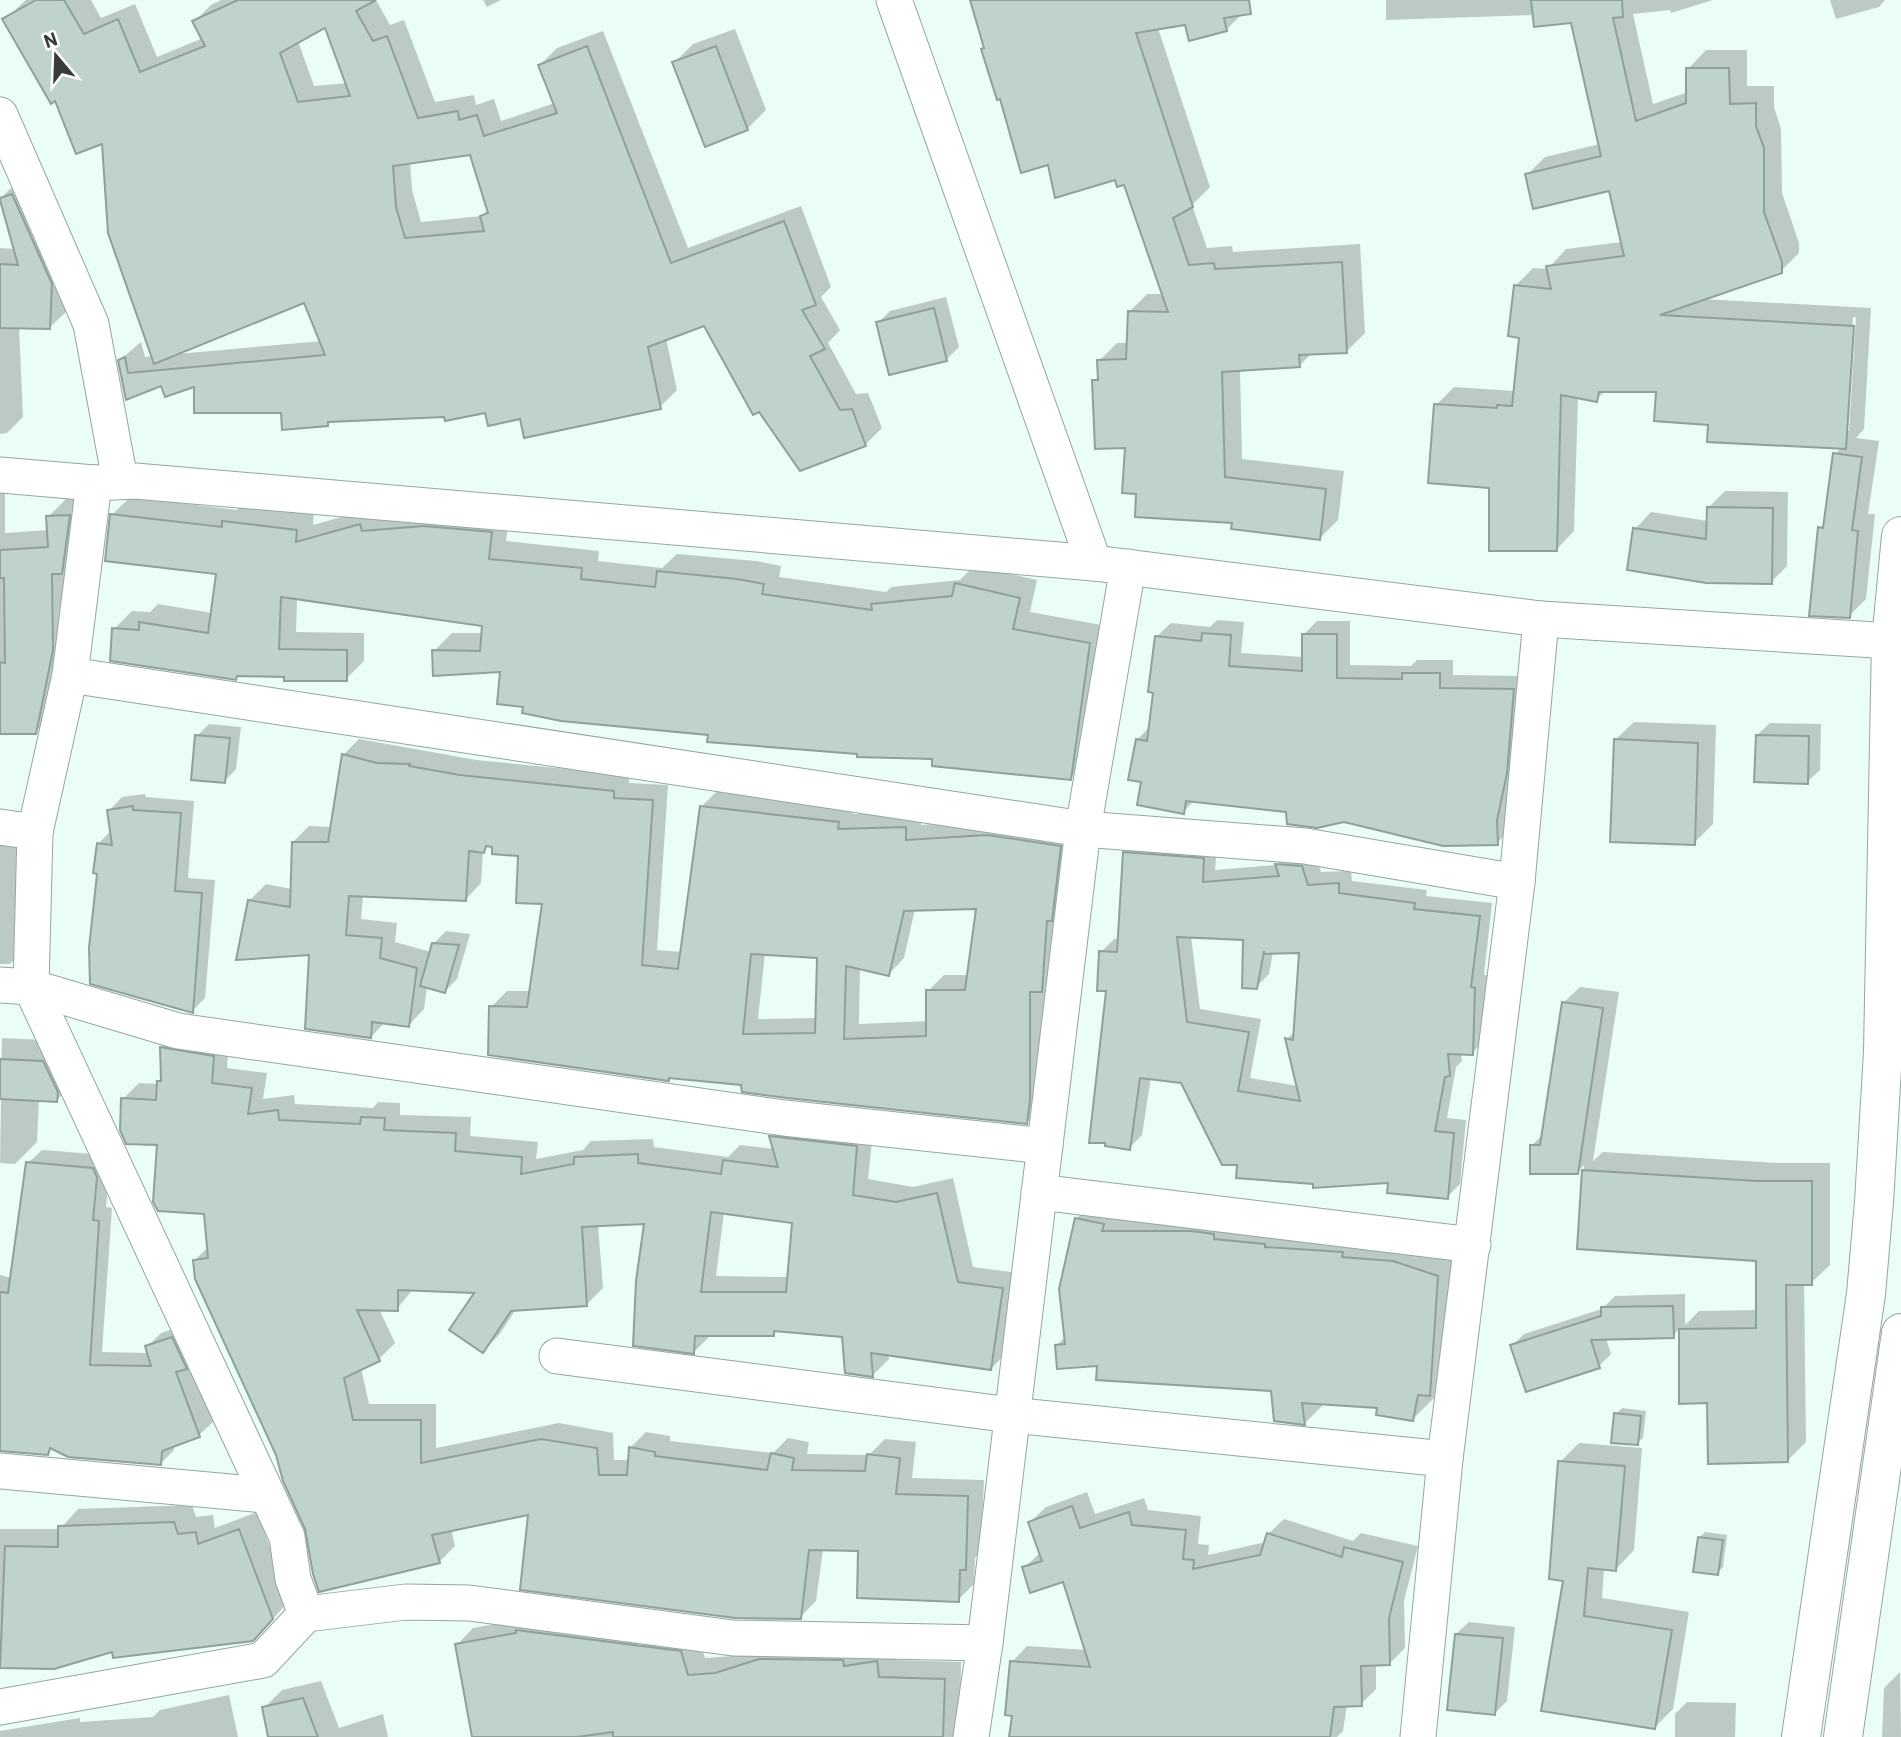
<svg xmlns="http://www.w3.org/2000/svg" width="1901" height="1737" font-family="Barlow,sans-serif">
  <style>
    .shadow { fill: #0003; fill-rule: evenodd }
    .building { fill: #c0d2cc; stroke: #8fa09a; stroke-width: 2; fill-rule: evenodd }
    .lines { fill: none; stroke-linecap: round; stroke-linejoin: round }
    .minor-casing { stroke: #95a6a0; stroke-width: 37 }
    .primary-casing { stroke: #95a6a0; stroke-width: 40 }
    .minor { stroke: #fff; stroke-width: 35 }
    .primary { stroke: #fff; stroke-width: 38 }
  </style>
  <rect width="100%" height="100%" fill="#ebfdf7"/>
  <g class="shadow">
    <path d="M26,0h65l10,18 34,-14 22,53 46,-19 -8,-17 16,-16 10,-5h155l14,25 14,-5 31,82 39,-7 2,10 18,-6 7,22 54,-18 -15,-38 17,-17 46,-17 85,217 113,-42 30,81 -10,10 19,33 -12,13 28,51 12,-1 14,35 -17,17 -161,-121 -38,14 11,52 -17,17 -139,10 -35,-6 -154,9 -5,4 -131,-40h-33l-36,14 -7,-38 21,-18 4,15 8,-1 -50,-215 -98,-122zM326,26l21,57 -33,3 -16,-45zM471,153l18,56 -7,7 -61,6 -9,-32 -2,-28zM305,301l17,40 -145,13z"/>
    <path d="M483,0h18l-14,7z"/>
    <path d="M972,0h269l4,11 -19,19 -40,-7 -28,5 52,159 -18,18 15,43 25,-2 1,6 127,-8 5,89 -18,18 -35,2 -13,13 -59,3 2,90 102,12 -6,49 -18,18 -86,-16 -96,-30 -11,-46 -33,-65 5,-5v-15l18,-18h11l1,-31 18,-18h16l-38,-111 -9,-5 -67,-15 -63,-116z"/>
    <path d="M1386,0h327l-42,13 -1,-3 -37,4 20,90 35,-12v-23l18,-19h41v36h27v21l7,22 1,64 17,50v10l-18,18 -79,28 169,9 -7,121 -8,9 23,3 -11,73h7l-9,85 -17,17 -29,-88 5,-6 10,-68 7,-7 -132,-23 -52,-34h-52l-10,10 -18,-4 -4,135 -18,19 -66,-64 -54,-81 18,-18 60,4 7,-55 -6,-50 18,-18 15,1 18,-20 56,-7 -11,-53 -84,-14 18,-18 55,-13 -28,-123 -37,-6 -149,5zM1853,317h3l-7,114h-3z"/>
    <path d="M1830,0h55l-6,7 -43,12z"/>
    <path d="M735,29l31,81 -19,19 -73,-66 19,-19z"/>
    <path d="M17,182l50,86 -1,44 -17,16 -30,-1 4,90 -16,16 -7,1v-186l16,1 -15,-51z"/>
    <path d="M946,297l13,50 -12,12 -57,14 -12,-50 12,-12z"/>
    <path d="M0,489h5v44l44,-3 -1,-13 19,-19 21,-2 -33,217 -20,19h-35z"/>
    <path d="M1725,491l63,1 -1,74 -16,16 -136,-53 16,-17 57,9v-13z"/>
    <path d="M130,497l107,13 5,-6 72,8 -1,13 64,-18 132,7 -3,27 93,10 -1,10 64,7 15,-14 79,7 25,5 -2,11 107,15 5,-5 69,-7 14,-14 63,14 -7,32 77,14 -19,134 -18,18 -136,-20 -225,-24 -184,-29 -23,-34 -68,-20 18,-18h31l1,-9 -187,-26 -1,34 68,1v28l-18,18 -107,-5 -4,4 -121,-49 18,-18 18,1 8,-8 54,9 6,-41 -106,-57z"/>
    <path d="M1217,620l27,2 -3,31 63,4v-23l13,-13h33v44l61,1 6,-6h36v15l74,1 -16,153 -14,14 -302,-43 -12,12 -40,-31 -6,-41 13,-14 7,-90 14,-13 39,4z"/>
    <path d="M1634,722l82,3 -3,99 -19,19 -79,-103z"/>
    <path d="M1770,723l51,1 -1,46 -13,12 -50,-47z"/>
    <path d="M209,724l32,3 -5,42 -12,13 -27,-46z"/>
    <path d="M359,739l117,21 153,15v8l39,2 -11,165 25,2 19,-145 16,-16 137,16 -1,7 68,-2v13l82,-6 73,11 -18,145 -13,12 -2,119 -16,16 -284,-39 -72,-7 -3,3 -177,-72 16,-16h24l13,-89 -24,-47 -30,-10 -7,6 -2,32 -15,16 -103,-4 -2,24 36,4 -2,19 36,10 2,-8 13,-13 24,3 -13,45 -12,12 -18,-4 -3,22 -15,16 -24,-3 -14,15 -60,-84 -61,-53 16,-16 26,5 1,-47 16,-16 23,1 11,-72zM978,907l-9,68h-25l-16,16v30l-69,3 1,-57 29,7 15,-16 11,-49zM765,953l53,4 -1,61 -59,1z"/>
    <path d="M145,794l1,3 48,4 -6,77 27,2 -10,118 -13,13 -93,-139 -1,-28 13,-13 -2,-20 13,-14z"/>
    <path d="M0,835h28l-3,114 -15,15h-10z"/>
    <path d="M1138,840l79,6 -2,24 61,-5 14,-14 25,2 6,19 30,-1 1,10 75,9 -1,6 66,7 -8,72h4l-3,65 -13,13h-11l1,8 -6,6 -9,51 19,2 -6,64 -13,13 -57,-16 -76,2 -75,-20 -57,-82 -31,-4 -9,58 -13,13 -28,-196 13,-13h6l5,-86zM1191,936l54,2 11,49 13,-13 4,-22h28l-5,78 -9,9 11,47 -48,-8 11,-59 -61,-10z"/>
    <path d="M1580,987l39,5 -26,169 10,-9 174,11h53v102l-19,18h-7l2,159 -19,19 -78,-60 -28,1 -1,-74 -7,8 -67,2 5,16 -12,12 -87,-20 12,-12 78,-25 13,-13 70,-2v31l14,-14 59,-1v-51l-180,-12 6,-82 -7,7 -45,-27 12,-11 19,-131z"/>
    <path d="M177,1031l52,10 -2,27 40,5 -4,26 31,-4 1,9 78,4 5,-6 22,1v12l71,2 -1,19 68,6 -2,17 47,-9 8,-9 62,-2 1,8 74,10 12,-12 34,4 -3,-12 15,-16 87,10 -5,48 45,8 40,-9 20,89 45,6 -11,79 -16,17 -103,-15 1,5 -16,16 -30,-39 -66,-6 -4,4 -63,2 -16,16 -48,-129 -48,2 5,63 -16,16 -71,5 -17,26 -16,16 -6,-59 -64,-3 -16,20h-18l16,34 -16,16 -18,9 8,36h67v44l123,-25 54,10 1,27h16v-12l16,-16 24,4v5l103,12 15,-15 21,4 -2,12 62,1 16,-16 31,3 -4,36 72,2 -3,72 -6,6 -1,26 -16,16 -98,-51h-37l-7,52 -16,16 -270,-104 -79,16 4,17 -16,16 -132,-34 -112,-268 14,-14 -3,-34 -83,-113 16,-16 20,1 3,-6v-31zM724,1212l70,10 -5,55 -73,-1z"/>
    <path d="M2,1038l63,3 13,37 -21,22 -18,-1 -2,43 -22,22 -15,-1z"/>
    <path d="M42,1150l64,5 4,8 -4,44 6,1 -10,144 47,1 -2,-6 14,-14 25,-8 5,37 22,60 -14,13 -25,9v6l-14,14 -107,-16 -6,5 -47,-14v-164l12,3 16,-115z"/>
    <path d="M1097,1198l362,57 -9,119 -14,14 -2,10 -21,21 -34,-13 -54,-3 -20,20 -33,-34 -173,-25 -42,-19 9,-9 10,-117z"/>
    <path d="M1622,1408l24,3 -3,27 -6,5 -21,-29z"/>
    <path d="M1579,1443l63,5 -8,102 -18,19 -12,-1 -2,30 87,14 -16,97 -18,18 -112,-18 22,-130 -5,-117z"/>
    <path d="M1087,1492l8,22 49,-16 4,12 53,6 -3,28 11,1 -1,10 58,-13 2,-8 16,-15 69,22 8,-8 57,13 -14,55 1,47 -16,16h-13v25l-15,15 -14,1 -4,26 -6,6h-326l3,-23 -2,-52 15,-16 60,4 -23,-70 -40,-12 17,-16 -11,-30 16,-15z"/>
    <path d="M192,1505l4,12 17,-2 2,13 42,-16 33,88 -19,21 -157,28 -60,18 -54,-1v-137h60l18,-20z"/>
    <path d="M1705,1532l22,3 -4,32 -6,6 -18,-35z"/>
    <path d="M531,1618l105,10 10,109h-165l-24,-92 16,-17z"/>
    <path d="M1469,1622l46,5 -8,74 -12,12 -39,-79z"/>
    <path d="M658,1629l40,6 7,23 29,-2 44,-14 116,2 2,16 65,2 -1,75h-294l-26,-91z"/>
    <path d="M1900,1672l1,65h-19l2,-49z"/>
    <path d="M321,1681l18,47 44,-14 5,23h-122l4,-1 -6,-28 18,-18z"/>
    <path d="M229,1695l9,42h-238v-6l80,-13v4l73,-5 7,-7z"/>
    <path d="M1687,1702l49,1 -1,34h-60v-23z"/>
  </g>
  <g class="building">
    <path d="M36,0h28l20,34 34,-15 22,53 65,-26 -13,-25 46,-21h138l-20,11 17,30 14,-5 31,82 40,-7 1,9 18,-5 7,21 73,-23 -19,-48 49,-19 84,217 113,-42 32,84 -14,5 23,39 -15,7 30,54 12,-1 14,37 -66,25 -41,-59 -6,3 -49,-89 -56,21 13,62 -137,29 -4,-19 -32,7 -3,-13 -40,8 -1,-4 -116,5v4l-46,4 -1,-17h-87v-26l-29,10 -4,-11 -35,14 -8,-40 7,-3 3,16 197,-18 -21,-52 -150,61 -46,-131 -6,-89 -26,10 -21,-53 -4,3 -49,-85zM325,28l25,68 -52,6 -18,-49zM470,155l18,58 -8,3 4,15 -79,7 -9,-31 -3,-41z"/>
    <path d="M970,0h279l2,14 -27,4 3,13 -38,10 -4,-16 -49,8 57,174 -20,11 16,47 25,-2 1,6 127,-7 5,91 -48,2 1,12 -78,5 3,105 101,12 -6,51 -89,-11 1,-6 -97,-6 1,-23 -14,-1 3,-45 -30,1 -3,-69h6l-1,-20 29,-1 2,-48 40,1 -44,-127 -7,2 -2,-7 -60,18 -7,-33 -27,8 -21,-74 -3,1 -16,-51 3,-1z"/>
    <path d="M1531,0h91l1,17 -10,1 23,103 50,-18v-35h43l1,36 26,-1v23l8,22v64l18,50v11l-122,42 194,11 -8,123 -139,-7 1,-17 -54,-4 2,-29h-57l-2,10 -36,-7 -4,156h-68v-63l-61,-5 6,-79 63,4v-3l15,1 7,-68 -11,-2 6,-51 37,4 -5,-23 78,-10 -15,-65 -76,18 -8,-35 76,-18 -30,-133 -37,4z"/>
    <path d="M716,46l32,84 -43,17 -33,-85z"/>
    <path d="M12,194l40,90 -2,45 -50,-1v-64l18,1 -18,-65v-2z"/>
    <path d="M934,308l13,53 -58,14 -13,-53z"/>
    <path d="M1833,453l29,4 -10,73 6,1 -8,87 -41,-2 9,-89 5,1z"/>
    <path d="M1707,507l66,1 -1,76 -66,-1 -79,-13 6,-42 73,11z"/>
    <path d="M110,514l112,13v-6l75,9 -1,12 64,-18 2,7 62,-5 68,6 -3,27 93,9 -1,11 74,8 2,-16 80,8 27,5 -2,10 110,16 -1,-6 81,-8 3,-13 65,15 -7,31 77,14 -19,137 -139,-14v-7l-75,-2v-3l-150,-12 1,-7 -147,-14 -39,-8 1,-6 -26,-3 3,-32 -67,4 -1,-26 48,1 2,-25 -201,-29 -2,52 68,1v31h-63v-4l-47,-1 -1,4 -126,-19 2,-33 27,2v-8l69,11 8,-59 -111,-13z"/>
    <path d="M70,515l-8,59h-10l1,76 -17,84h-36v-72l5,1 -1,-85h-4v-28l48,-3 -2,-31z"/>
    <path d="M1202,633l29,2 -2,31 73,5v-37h35v44l65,1v-6h38v15l74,1 -7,84 -10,47 1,25 -55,1 -99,-24 -27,6 -30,-4 -1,-12 -100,-11 -2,13 -47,-9 4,-23 -13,-2 8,-41 11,2 6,-48 -5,-1 7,-56 46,5z"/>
    <path d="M195,735l35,3 -5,45 -34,-3z"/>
    <path d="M1756,735l53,1 -1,48 -54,-2z"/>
    <path d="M1614,739l84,4 -3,102 -85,-3z"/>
    <path d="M342,754l35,9 33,1 -1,2 51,9 154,16v7l39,2 -11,165 36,4 22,-163 139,16 -1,7 68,-2v13l81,-5 74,11 -9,75h-5l-5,71h-12v107l-3,25 -240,-26 -45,-6 -1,-7 -72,-7v3l-181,-26 1,-49 38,1 15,-103 -26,-1 2,-47 -26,-2v-7l-6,-1 -2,7 -15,-2 -3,50 -117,-5 -3,39 36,3 -2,20 37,10 -8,59 -37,-5 -1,16 -66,-9 4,-74 -73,5 12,-60 42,7 2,-65h36zM976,909l-11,81h-39v46l-82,3 2,-73 43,10 15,-65zM751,954l66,4 -2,75 -72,1z"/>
    <path d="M133,806v4l48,3 -6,78 27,2 -9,120 -103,-29 -1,-36 8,-74 -4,-1 4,-30 15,2 -5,-35z"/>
    <path d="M1123,852l81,6 -1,24 76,-6 -4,-12 27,2 6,19 31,-2v10l76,10 -1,6 66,7 -9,71 4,1 -2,67 -25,-1 2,22 -5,1 -10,54 19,2 -6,66 -61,-6 1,-10 -75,5v-4l-77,-6 1,-13h-15l-41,-82 -41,-5 -10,72 -25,-4v-3h-16l17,-152h-9l2,-40 18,1zM1177,937l66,3 -1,48 15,1 7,-38v3l35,-1 -6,87 -8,-2 15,63 -62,-10 11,-59 -62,-10z"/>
    <path d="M432,943l27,2 -14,48 -25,-7z"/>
    <path d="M1562,1002l41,6 -25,166h-48v-29h10z"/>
    <path d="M160,1047l54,9 -2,27 40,5 -4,26 30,-4 1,10 81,4 1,-7 24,1 -1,12 72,3 -1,18 67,6 -1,17 53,-10v-7l64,-3v9l83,11 2,-14 55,7 -9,-31 88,10 -4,49 43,7 41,-9 21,89 45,6 -12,82 -120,-17 2,24 -28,-4 -3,-36 -68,-6v5h-79l-1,18 -61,-8 3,-65 8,-57 -62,3 5,79 -76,5 -28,42 -34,-23 25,-37 -76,-3v21l-41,-1 23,51 -36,17 9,42h68v43l120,-24 56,9 2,27h28l2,-28 26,5v4l112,14 4,-17 23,5 -2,12 73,1 2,-17 33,4 -4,36 72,2 -2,74h-6l-1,32 -102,-4 1,-47 -49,-1 -8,69 -66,-1 -215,-28 8,-75 -96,20 8,28 -121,29 -6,-18 -8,-45 -22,-48 -7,-26 -81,-176 -2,-19 15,-2 -4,-44 -46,-3 -5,-9 4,-57 -31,-1 -6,-14 1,-32 35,2 1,-19h4zM711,1212l81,11 -6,69h-85z"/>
    <path d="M0,1059l43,2 15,31 -1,10 -57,-3z"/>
    <path d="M26,1162l67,6 4,9 -4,43 6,1 -9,144 61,1 -6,-20 27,-9 15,32 -11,3 24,65 -38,14 -1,14 -93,-8 -18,-9 -2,7 -48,-4v-159l8,1z"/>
    <path d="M1582,1170l175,11h55v104h-26l2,177 -80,2 -1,-61 -28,1v-75l77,-1v-67l-179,-12z"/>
    <path d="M1075,1218l29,6 -2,7h89l23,3v5l51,5v3l78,5 -1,5 51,4 45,15 -8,120 -12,-1 -5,26 -37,-6 1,-7 -75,-5 3,22 -31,-4 -3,-30 -175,-11 1,-14 -40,3 -2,-24 10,-1 -6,-55z"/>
    <path d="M1673,1306l1,32 -83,2 9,28 -74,24 -16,-47 91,-29v-9z"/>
    <path d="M1614,1413l27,3 -3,29 -27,-2z"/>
    <path d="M1558,1461l67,5 -9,105 -28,-3 -4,48 88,14 -17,99 -114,-18 22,-130 -14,-2z"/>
    <path d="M1072,1506l8,22 49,-16 3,13 54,5 -3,29 11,1 -1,9 67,-14 7,-22 75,24 2,-10 59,15 -14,56 1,47 -29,1 1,40 -28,1 -4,30h-321l3,-21 -7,-1 5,-54 80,6 -27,-85 -33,11 -8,-26 20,-6 -14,-39z"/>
    <path d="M174,1522l4,12 18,-2 2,12 41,-15 34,90 -20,22 -140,17 -1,-6 -58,17 -54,-1 5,-122 53,1v-21z"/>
    <path d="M1698,1537l25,3 -5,35 -25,-3z"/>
    <path d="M516,1630l165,21 7,24 27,-2 44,-14 84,1 1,6 33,-5 2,16 66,2 -2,58h-330v-5l-36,5h-105l-17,-93 61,-11z"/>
    <path d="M1455,1634l48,4 -8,77 -48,-5z"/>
    <path d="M303,1698l15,39h-50l-6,-30z"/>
  </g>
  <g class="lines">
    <g class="minor-casing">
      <g id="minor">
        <path d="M894,0l200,563"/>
        <path d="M0,115l91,209 29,156"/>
        <path d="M0,475l94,8 41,-2 959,82 447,56 350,22"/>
        <path d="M94,483l-24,192 -35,157 -4,155 256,550 6,42 13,35 100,-12 63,1 264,35 252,5"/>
        <path d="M70,675l1013,154 222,17 212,36"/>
        <path d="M0,827l35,5"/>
        <path d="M0,985l31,2 147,44 606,87 261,28"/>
        <path d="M1039,1192l434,53"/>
        <path d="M557,1356l454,59 434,44"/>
        <path d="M0,1471l264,24"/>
        <path d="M0,1707l263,-47 43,-46"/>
        <path d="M971,1737l14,-94 98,-814 45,-262"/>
        <path d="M1418,1737l27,-278 72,-577 24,-263"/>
      </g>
    </g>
    <g class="primary-casing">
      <g id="primary">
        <path d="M1801,1737l65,-443 8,-92 9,-150 8,-411 10,-105"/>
        <path d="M1843,1737l58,-404"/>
      </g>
    </g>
    <use href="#minor" class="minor"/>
    <use href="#primary" class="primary"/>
  </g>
  <g transform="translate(56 56) rotate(341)" stroke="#ffffff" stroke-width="5" paint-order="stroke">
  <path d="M0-5L12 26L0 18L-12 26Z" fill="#353c3a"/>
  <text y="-10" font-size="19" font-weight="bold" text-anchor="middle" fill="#353c3a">N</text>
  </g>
</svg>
